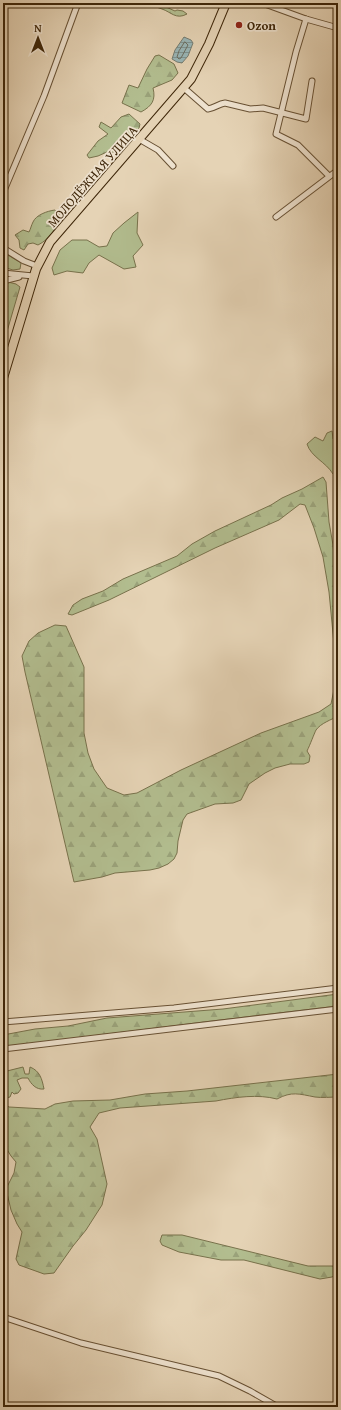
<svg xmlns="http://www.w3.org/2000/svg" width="341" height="1410" font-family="'Gentium Book Plus',serif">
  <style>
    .green { fill: #b2bd8f; stroke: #78724c }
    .forest { fill: url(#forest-firs); stroke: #78724c }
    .water { fill: url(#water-rules); stroke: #757c71 }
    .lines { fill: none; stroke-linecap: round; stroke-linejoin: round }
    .shore { stroke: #6c6e60; stroke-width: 1 }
    .street-casing { stroke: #685134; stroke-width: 7 }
    .primary-casing { stroke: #3e2609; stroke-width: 10 }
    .street { stroke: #eee2cf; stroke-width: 5 }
    .primary { stroke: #e5d3b5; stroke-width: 8 }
    .poi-dot { fill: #8f2418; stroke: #eee2cf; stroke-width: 1.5 }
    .labels { text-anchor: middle; stroke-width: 3.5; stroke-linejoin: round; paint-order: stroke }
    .poi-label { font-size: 13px; font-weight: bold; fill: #3e2609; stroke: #eee2cf; text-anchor: start }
    .street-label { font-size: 13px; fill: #3e2609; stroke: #eee2cf }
  </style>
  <defs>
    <pattern id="forest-firs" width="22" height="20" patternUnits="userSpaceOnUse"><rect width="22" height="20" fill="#b2bd8f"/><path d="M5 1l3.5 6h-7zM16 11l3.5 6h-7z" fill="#9aa27a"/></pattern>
    <pattern id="water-rules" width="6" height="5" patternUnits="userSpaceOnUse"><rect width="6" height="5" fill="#99b6b7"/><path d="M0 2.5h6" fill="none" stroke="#7e9493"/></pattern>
  </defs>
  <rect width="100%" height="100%" fill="#e5d3b5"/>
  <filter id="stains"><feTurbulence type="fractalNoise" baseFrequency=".005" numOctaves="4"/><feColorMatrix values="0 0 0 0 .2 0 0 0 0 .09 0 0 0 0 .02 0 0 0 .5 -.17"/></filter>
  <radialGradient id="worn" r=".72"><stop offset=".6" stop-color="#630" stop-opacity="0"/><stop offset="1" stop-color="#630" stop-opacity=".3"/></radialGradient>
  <g class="green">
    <path d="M138,212l-1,21 6,12 -10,11 3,11 -12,2 -25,-14 -10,8 -6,10 -16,-2 -13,4 -2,-7 8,-18 12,-10h15l12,7 8,-1 6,-13 11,-10z"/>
    <path d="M332,431l1,8 5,3v28l-5,4c-7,-12 -22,-17 -26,-30l8,-7 8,4 4,-8z"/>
  </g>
  <g class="forest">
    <path d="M145,3h12l18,8 2,-1 6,1 4,3c-11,6 -16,-2 -25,-5 -6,-2 -11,-4 -17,-6z"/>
    <path d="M159,55l15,9 4,9 -6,7 -19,8c3,12 -1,18 -12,24l-19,-9 7,-18 9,3 9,-19 8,-13z"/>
    <path d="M129,114l11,10 -1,4 -11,11 -6,9 -11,5 -4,-1 -9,4 -9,2 -2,-3 11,-14 10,-7 -9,-7 2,-5 10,6 10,-11z"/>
    <path d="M55,210l4,4c0,13 -9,25 -21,31l-5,-2 -5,1 -4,6 -4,-2 -1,-8 -4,-5 8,-5 6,2c2,-4 2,-6 4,-10 3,-7 14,-11 22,-12z"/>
    <path d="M3,252l18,11 -1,6 -7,1 -10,-3z"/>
    <path d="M8,282l8,2 4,3 -17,58v-57z"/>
    <path d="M323,477l3,5 3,40 4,23 5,53v118c-7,4 -17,7 -22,14 -2,4 -6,15 -9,21l3,5 -1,6 -5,2h-14l-15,4 -10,5 -16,11 -8,16 -8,3 -18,1 -28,10 -4,6 -5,21 -1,12 -3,6 -6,5 -9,4 -9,2 -35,3 -13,4 -28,5 -49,-210 -3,-16 7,-15 9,-8 17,-8 11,1 18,41v66l4,20 6,16 13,19 17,7 13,-2 44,-23 80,-37 58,-21 12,-8 6,-29 -8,-83 -6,-35 -9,-29 -9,-23 -5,-1 -21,16 -64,28 -106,52 -37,15 -4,-1 5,-9 9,-6 21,-8 20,-12 54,-23 15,-12 23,-13 56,-26 11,-7 20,-9z"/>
    <path d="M338,994v12l-118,14 -217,27v-12l32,-6 33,-3 39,-8 116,-9z"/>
    <path d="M23,1067l2,7h4l1,-7c10,4 12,12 14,22 -8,1 -13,-5 -16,-11h-6l-5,2 4,9 -3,4 -4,1 -2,-2 -2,5 -7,2 1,5 5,3 36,2 10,-5 18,-3 37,-1 35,-6 42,-3 151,-17v23c-7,0 -16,1 -23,0 -16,-3 -23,-6 -38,2 -19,-5 -41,-2 -61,2l-96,7 -21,5 -9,14 7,12 10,45 -5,21 -16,25 -13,16 -19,27 -10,1 -25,-9 -3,-6 6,-27 -5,-8 -6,-14 -5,-21 8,-16 2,-11 -5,-6 -8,-13v-71z"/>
    <path d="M162,1235h20l126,31h30v8l-6,3 -12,2 -76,-19h-23l-42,-8 -17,-7 -2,-4z"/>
  </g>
  <path class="water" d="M184,37l7,3 2,3 -5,13 -6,7 -5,-1 -5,-3 3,-9z"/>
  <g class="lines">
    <path class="shore" d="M185,42l3,3 -7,13 -2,1 -2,-2 2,-6z"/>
    <g class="street-casing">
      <g id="street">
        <path d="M262,3l44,16 32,9"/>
        <path d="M306,19l-10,33 -20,82 22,11 31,31"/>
        <path d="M184,88l24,21c7,-1 10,-5 17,-6l25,6 13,-1 43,11 6,-38"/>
        <path d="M139,139l19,11 15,16"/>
        <path d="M3,193l41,-97 34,-93"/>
        <path d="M276,217l62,-47"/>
        <path d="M3,248l21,13 13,5"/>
        <path d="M3,273l30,3"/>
        <path d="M3,281l16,-4"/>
        <path d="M3,1022l171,-14 164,-20"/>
        <path d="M3,1049l335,-40"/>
        <path d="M3,1317l78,26 138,33 31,15 28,16"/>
      </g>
    </g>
    <g class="primary-casing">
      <path id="primary" d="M3,378l33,-109 14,-27 141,-163 18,-35 17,-41"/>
    </g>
    <use href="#street" class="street"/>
    <use href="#primary" class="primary"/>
  </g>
  <circle class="poi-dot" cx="239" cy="25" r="4"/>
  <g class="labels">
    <g class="poi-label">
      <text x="247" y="30">Ozon</text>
    </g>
    <g class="street-label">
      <text transform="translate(92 176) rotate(-49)" y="5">МОЛОДЁЖНАЯ УЛИЦА</text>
    </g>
  </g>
  <rect width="341" height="1410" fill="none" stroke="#e5d3b5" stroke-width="16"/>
  <rect x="4" y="4" width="333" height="1402" fill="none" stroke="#3e2609" stroke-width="2"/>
  <rect x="8" y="8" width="325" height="1394" fill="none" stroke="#3e2609"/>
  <g transform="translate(38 38)" stroke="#eee2cf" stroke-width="3" paint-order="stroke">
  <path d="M0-3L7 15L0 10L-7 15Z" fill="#3e2609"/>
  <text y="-6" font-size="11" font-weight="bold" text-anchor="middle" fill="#3e2609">N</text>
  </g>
  <rect width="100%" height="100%" filter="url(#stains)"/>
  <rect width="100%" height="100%" fill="url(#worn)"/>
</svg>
